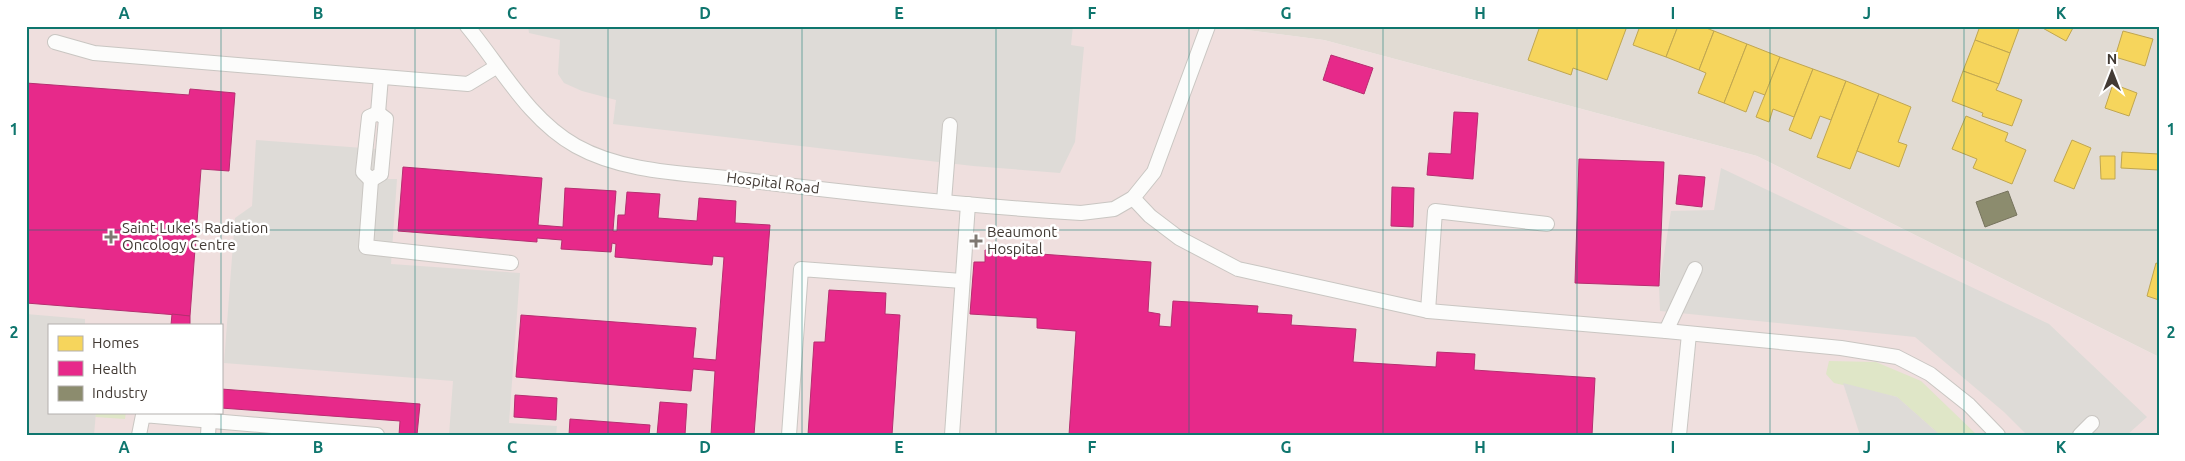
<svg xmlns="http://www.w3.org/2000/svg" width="2185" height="461" font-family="Ubuntu,sans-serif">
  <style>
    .residential { fill: #e1dbd3 }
    .medical { fill: #efdfde; fill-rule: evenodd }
    .green { fill: #dfe6c7 }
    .parking { fill: #dedbd7 }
    .homes { fill: #f6d55c; stroke: #c0a650 }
    .health { fill: #e7298a; stroke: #b62e70 }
    .industry { fill: #8c8c6e; stroke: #76735d }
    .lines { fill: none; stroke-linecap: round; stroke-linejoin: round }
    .service-casing { stroke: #c9c6c2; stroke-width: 16 }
    .service { stroke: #fcfcfb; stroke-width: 14 }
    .grid { fill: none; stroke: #0f766e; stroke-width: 1; stroke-opacity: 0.55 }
    .poi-dot { fill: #7e7872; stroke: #fff; stroke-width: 2 }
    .labels { text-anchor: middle; stroke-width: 5; stroke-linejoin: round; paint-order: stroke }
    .street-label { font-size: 15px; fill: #423a34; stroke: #fff }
    .poi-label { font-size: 15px; fill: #423a34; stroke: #fff; text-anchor: start }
    .neatline { fill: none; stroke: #0f766e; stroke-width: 2 }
    .grid-label { font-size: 16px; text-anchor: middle; font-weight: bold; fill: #0f766e }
  </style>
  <rect width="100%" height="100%" fill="#edeae6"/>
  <path class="residential" d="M1216,26h943v331l-402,-201 -433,-116z"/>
  <path class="medical" d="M26,26h1190l108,14 433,116 402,201v78h-2133zM49,325h172v87h-172z"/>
  <g class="green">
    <path d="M1829,361l47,1 45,19 56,54h-37l-43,-38 -63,-14 -8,-9z"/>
    <path d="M96,412h30l-1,7 -30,-2z"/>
  </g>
  <g class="parking">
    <path d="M528,26h545l-2,19 13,2 -9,95 -15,31 -87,-7 -360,-42 3,-24 -34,-9 -18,-8 -6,-9 2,-34 -31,-7z"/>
    <path d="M256,140l134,10 -2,29h9l-6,85 129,9 -11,150 48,3 -1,9h-107l4,-54 -229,-18 11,-145 17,-12z"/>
    <path d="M1721,168l328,156 98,93 -20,18h-100l-23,-23 -89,-75 -255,-26 -1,-25 12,-75 43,-1z"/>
    <path d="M26,314l59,5v6h-36v87h47l-2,23h-68z"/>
    <path d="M1843,383l54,14 43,38h-80z"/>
  </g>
  <g class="homes">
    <path d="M1540,26h79l7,3 -19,51 -34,-12 -2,7 -43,-15z"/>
    <path d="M1640,26h38l-12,31 -33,-12z"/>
    <path d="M1678,26h23l13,5 -15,39 -33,-13z"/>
    <path d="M1980,26h40l-10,27 -35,-13z"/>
    <path d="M2039,26h35l-8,15z"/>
    <path d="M1714,31l33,13 -23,59 -26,-10 8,-20 -7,-3z"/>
    <path d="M2123,31l30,8 -8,27 -30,-9z"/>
    <path d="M1975,40l35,13 -11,31 -36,-13z"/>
    <path d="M1747,44l33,13 -15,38 -11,-4 -8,21 -22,-9z"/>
    <path d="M1780,57l33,12 -19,48 -21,-8 -4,13 -13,-5z"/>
    <path d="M1813,69l33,12 -15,39 -11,-4 -9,23 -22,-9z"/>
    <path d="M1963,71l36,13 -3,6 26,10 -10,26 -30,-10 1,-3 -31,-12z"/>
    <path d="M1846,81l33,13 -29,75 -33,-12z"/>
    <path d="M2113,84l24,9 -8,23 -24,-8z"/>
    <path d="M1879,94l32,13 -13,35 9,3 -8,22 -42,-16z"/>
    <path d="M1966,116l42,17 -3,8 21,9 -14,34 -39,-16 4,-9 -25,-10z"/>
    <path d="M2072,140l19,8 -17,41 -20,-8z"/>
    <path d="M2122,152l37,2v16l-38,-2z"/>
    <path d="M2100,156h15v23h-14z"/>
    <path d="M2156,263l3,1v36l-12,-4z"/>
  </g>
  <g class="health">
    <path d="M1331,55l42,13 -9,26 -41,-14z"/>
    <path d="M26,83l163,12 1,-6 45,4 -6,78 -28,-2 -11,147 -164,-13z"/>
    <path d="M1454,112l24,1 -5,66 -46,-4 2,-22 22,1z"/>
    <path d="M1579,159l85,3 -5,124 -84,-3z"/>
    <path d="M403,167l139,11 -4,47 25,2 2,-39 51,3 -3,40h4l1,-16h7l2,-23 33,2 -2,24 39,3 2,-23 37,3 -1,22 35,2 -16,210h-43l4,-64 -22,-2 -2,22 -175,-14 5,-62 175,13 -3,30 23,2 8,-103 -11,-1 -1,9 -97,-8 1,-13 -4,-1 -1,9 -50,-3 1,-9 -25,-2v4l-139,-11z"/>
    <path d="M1679,175l26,2 -3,30 -26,-3z"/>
    <path d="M1392,187l22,1 -1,39 -22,-1z"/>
    <path d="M985,250l166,12 -3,50 12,2 -1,12 12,1 2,-26 85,5 -1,7 35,2 -1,10 65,4 -3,33 83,5 1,-15 38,2 -1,16 121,8 -3,57h-523l7,-104 -39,-3v-10l-67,-4 4,-52h11z"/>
    <path d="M829,290l57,3 -1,21 15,1 -8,120h-84l6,-93h11z"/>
    <path d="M172,314l18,2v9h-19z"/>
    <path d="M221,389l199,15 -3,31h-18l1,-14 -179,-13z"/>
    <path d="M515,395l42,3 -1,22 -42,-3z"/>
    <path d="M660,402l27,2 -2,31h-28z"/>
    <path d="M570,419l80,6 -1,10h-80z"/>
  </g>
  <path class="industry" d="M2008,191l9,24 -32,12 -9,-25z"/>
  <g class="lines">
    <g class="service-casing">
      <g id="service">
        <path d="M467,26c34,41 61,93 109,120 50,28 114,27 169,34 112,14 224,26 336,33l33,-4 19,-11 21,-26 54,-146"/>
        <path d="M55,42l39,11 374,31 28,-17"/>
        <path d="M378,113l8,6 -5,55 -10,6 -8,-8 6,-55z"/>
        <path d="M378,113l3,-36"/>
        <path d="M371,180l-5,67 145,16"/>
        <path d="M1133,198l17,18 29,22 59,31 190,42 238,20 175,17 56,9 33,17 39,31 29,30"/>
        <path d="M944,201l6,-76"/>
        <path d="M1428,311l7,-100 112,13"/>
        <path d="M1666,331l29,-62"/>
        <path d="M139,435l4,-20 234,20"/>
        <path d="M208,435l1,-16"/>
        <path d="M789,435l12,-166 161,12"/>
        <path d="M952,435l16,-231"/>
        <path d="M1679,435l10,-101"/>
        <path d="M2080,435l12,-12"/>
      </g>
    </g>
    <use href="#service" class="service"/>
  </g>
  <path class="grid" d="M221,26v299M415,26v409M608,26v409M802,26v409M996,26v409M1189,26v409M1383,26v409M1577,26v409M1770,26v409M1964,26v409M26,230h2133M221,412v23"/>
  <g class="poi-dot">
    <path d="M108.5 229.5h5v5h5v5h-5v5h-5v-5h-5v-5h5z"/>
    <path d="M973.5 233.5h5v5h5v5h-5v5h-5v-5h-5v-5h5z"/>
  </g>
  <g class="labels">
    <g class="street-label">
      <text transform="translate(773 183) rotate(7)" y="5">Hospital Road</text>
    </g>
    <g class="poi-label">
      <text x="122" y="233">Saint Luke's Radiation<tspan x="122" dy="17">Oncology Centre</tspan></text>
      <text x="987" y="237">Beaumont<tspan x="987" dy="17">Hospital</tspan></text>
    </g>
  </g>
  <rect width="2185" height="461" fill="none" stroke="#ffffff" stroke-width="55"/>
  <rect x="48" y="324" width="175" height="90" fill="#ffffff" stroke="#b3b0ae"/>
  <rect x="58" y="336" width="25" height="15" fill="#f6d55c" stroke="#b3b0ae"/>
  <text x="92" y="348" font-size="15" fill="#423a34">Homes</text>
  <rect x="58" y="361" width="25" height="15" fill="#e7298a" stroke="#b3b0ae"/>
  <text x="92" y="374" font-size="15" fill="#423a34">Health</text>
  <rect x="58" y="386" width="25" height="15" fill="#8c8c6e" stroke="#b3b0ae"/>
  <text x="92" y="398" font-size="15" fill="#423a34">Industry</text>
  <g transform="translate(2112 72)" stroke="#ffffff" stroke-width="4" paint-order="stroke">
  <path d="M0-4L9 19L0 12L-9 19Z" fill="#423a34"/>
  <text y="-8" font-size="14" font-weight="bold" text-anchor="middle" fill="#423a34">N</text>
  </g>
  <rect x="28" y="28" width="2130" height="406" class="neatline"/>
  <g class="grid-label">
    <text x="124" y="19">A</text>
    <text x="318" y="19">B</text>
    <text x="512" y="19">C</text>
    <text x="705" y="19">D</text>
    <text x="899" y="19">E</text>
    <text x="1092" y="19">F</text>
    <text x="1286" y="19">G</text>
    <text x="1480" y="19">H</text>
    <text x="1673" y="19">I</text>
    <text x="1867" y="19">J</text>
    <text x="2061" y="19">K</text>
    <text x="14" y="135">1</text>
    <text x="2171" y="135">1</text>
    <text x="14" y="338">2</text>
    <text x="2171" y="338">2</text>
    <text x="124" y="453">A</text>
    <text x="318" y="453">B</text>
    <text x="512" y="453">C</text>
    <text x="705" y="453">D</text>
    <text x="899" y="453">E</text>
    <text x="1092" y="453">F</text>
    <text x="1286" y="453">G</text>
    <text x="1480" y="453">H</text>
    <text x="1673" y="453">I</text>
    <text x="1867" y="453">J</text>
    <text x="2061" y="453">K</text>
  </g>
</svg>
